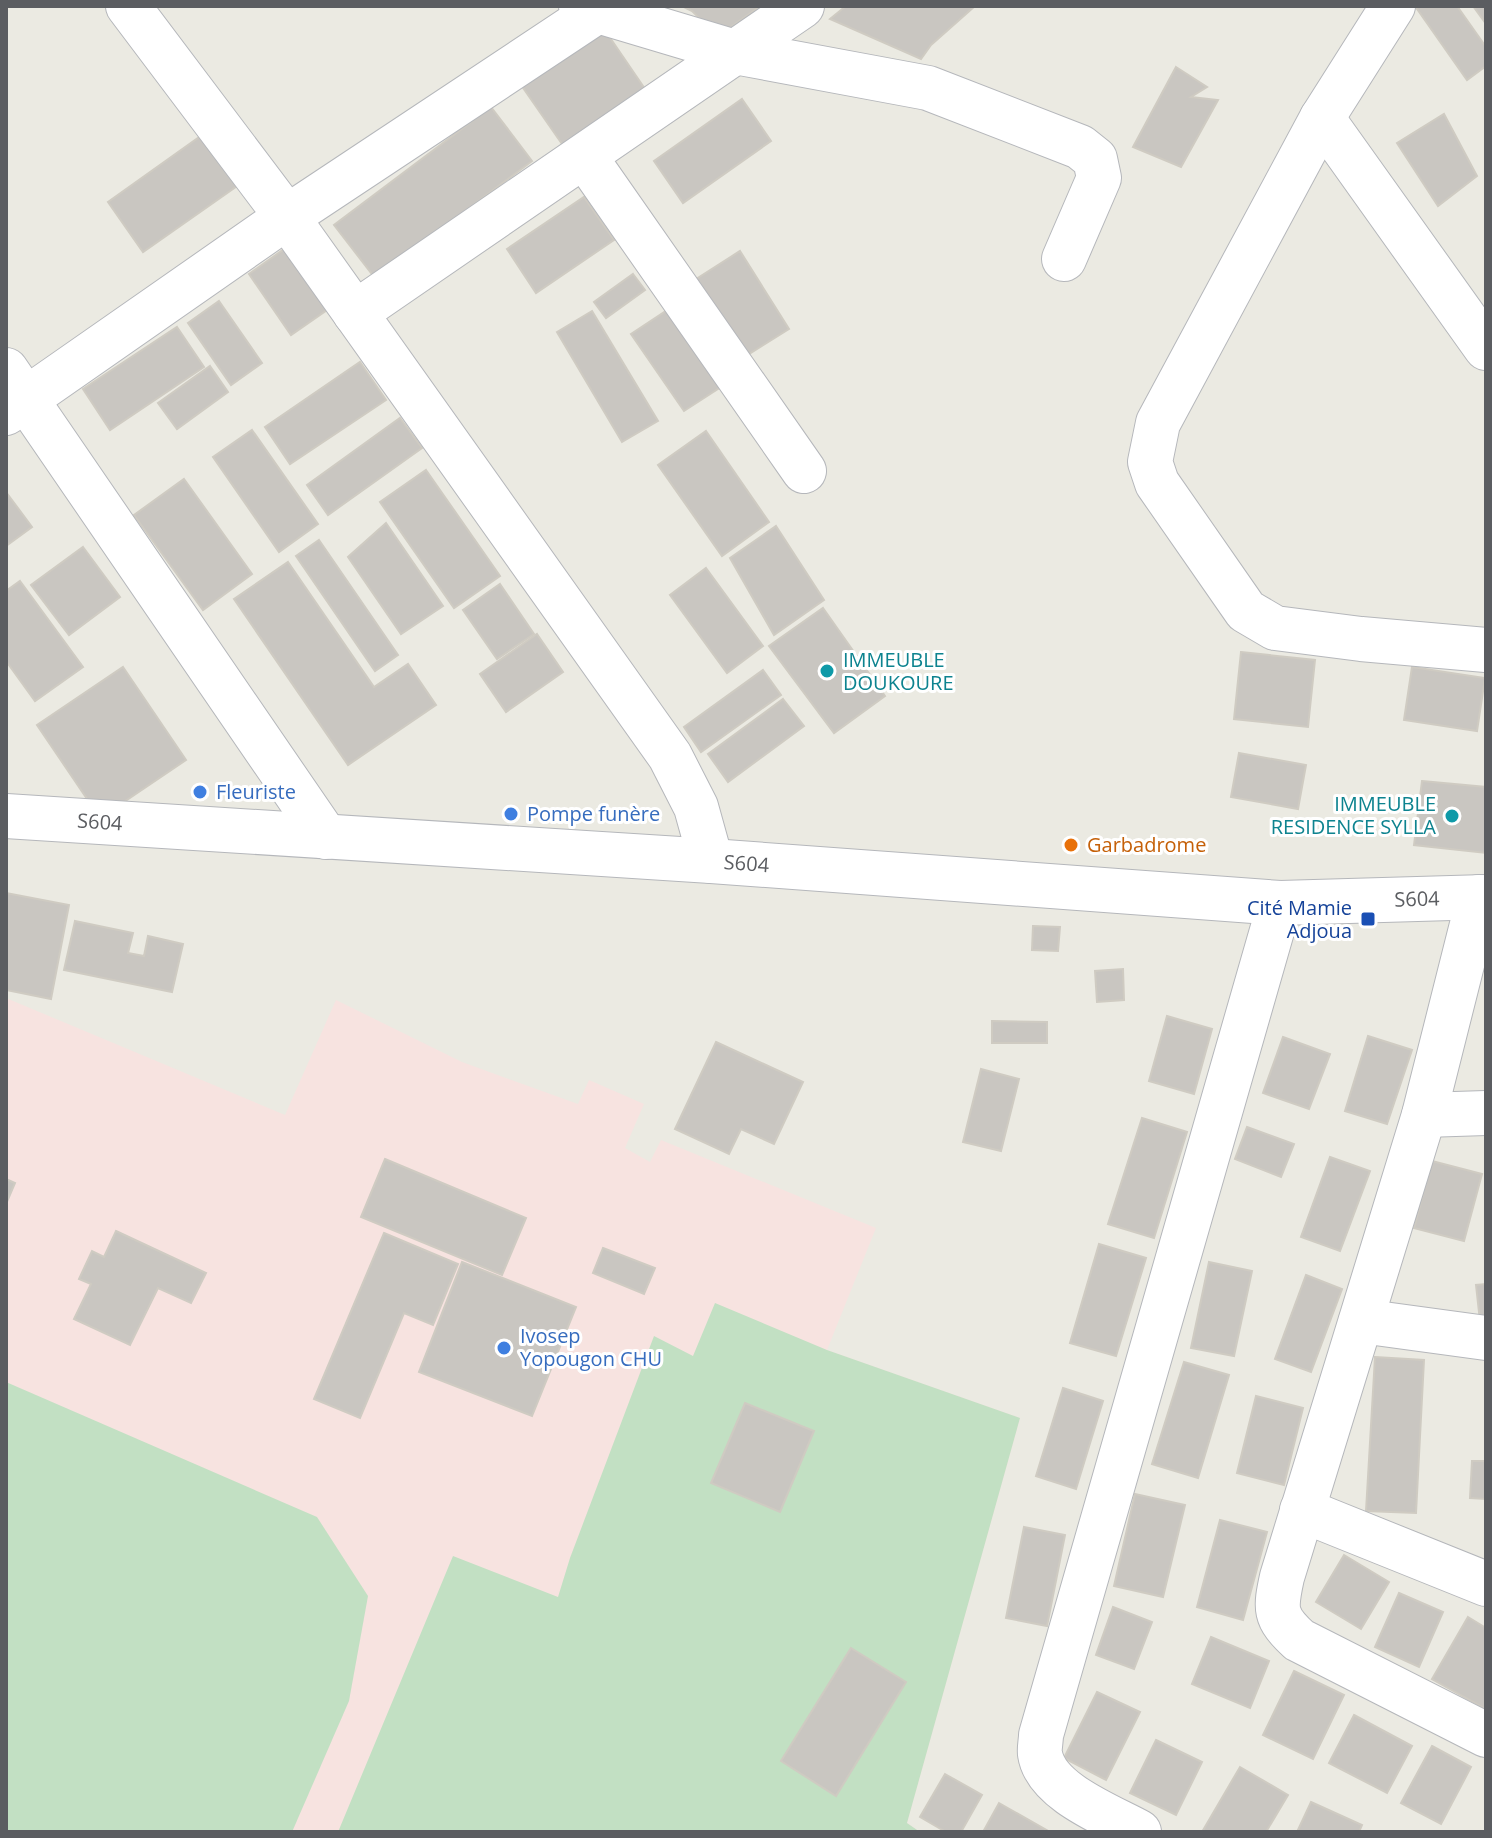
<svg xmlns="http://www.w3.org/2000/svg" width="1492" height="1838" font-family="'Open Sans',sans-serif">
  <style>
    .medical { fill: #f7e3e0 }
    .green { fill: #c2e0c3 }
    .building { fill: #c9c6c1; stroke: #cfcbc2; stroke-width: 2 }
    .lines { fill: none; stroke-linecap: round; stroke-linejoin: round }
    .minor-casing { stroke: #b5b7bb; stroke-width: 46 }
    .minor { stroke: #fff; stroke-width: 44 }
    .culture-dot { fill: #0f9aa8; stroke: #fff; stroke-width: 3 }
    .shop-dot { fill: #3f7fe0; stroke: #fff; stroke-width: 3 }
    .food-dot { fill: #e8710a; stroke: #fff; stroke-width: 3 }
    .transit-dot { fill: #1a4fb4; stroke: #fff; stroke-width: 3 }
    .labels { text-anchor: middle; stroke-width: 6; stroke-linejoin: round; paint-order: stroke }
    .culture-label { font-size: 20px; fill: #0d838f; stroke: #fff; text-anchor: start }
    .shop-label { font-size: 20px; fill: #366cbe; stroke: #fff; text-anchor: start }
    .street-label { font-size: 20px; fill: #5b5d61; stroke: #fff }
    .food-label { font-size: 20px; fill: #c56008; stroke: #fff; text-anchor: start }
    .transit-label { font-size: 20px; fill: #164399; stroke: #fff; text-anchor: end }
  </style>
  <rect width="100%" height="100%" fill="#ebeae2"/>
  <path class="medical" d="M6,998l279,117 51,-115 126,62 116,42 11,-24 55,24 -19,44 25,14 11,-22 215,88 -49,122 193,68 -113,405 13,9h-914z"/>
  <g class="green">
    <path d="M715,1303l112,47 193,68 -113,405 13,9h-582l115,-276 105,41 12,-39 84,-222 39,20z"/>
    <path d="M6,1382l311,135 51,79 -19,105 -57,131h-286z"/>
  </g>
  <g class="building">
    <path d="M682,6h77v1l-41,29 -26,-25z"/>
    <path d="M846,6h129l-44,39 -10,14 -91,-40z"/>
    <path d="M1415,6h42l29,41v19l-19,14z"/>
    <path d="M1473,6h13v18z"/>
    <path d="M602,26l43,63 -83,55 -43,-62z"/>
    <path d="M1176,67l31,20 -16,10 27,3 -37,67 -48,-20z"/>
    <path d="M742,99l29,42 -88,62 -29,-42z"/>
    <path d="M491,107l41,54 -157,117 -41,-53z"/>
    <path d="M1444,114l33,62 -39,30 -41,-63z"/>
    <path d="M205,133l35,51 -97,68 -35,-50z"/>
    <path d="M584,197l30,43 -78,53 -29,-44z"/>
    <path d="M287,247l43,61 -39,27 -42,-61z"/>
    <path d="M740,251l49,78 -48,30 -48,-78z"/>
    <path d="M633,274l12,16 -39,28 -12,-16z"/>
    <path d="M219,301l43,62 -31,22 -43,-62z"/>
    <path d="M669,309l52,78 -37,24 -53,-77z"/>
    <path d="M592,311l66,110 -36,21 -65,-110z"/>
    <path d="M177,327l27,40 -94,63 -27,-41z"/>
    <path d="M360,362l26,38 -96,64 -25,-37z"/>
    <path d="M210,366l18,26 -51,37 -19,-26z"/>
    <path d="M400,418l22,30 -94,67 -21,-30z"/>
    <path d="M252,430l66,94 -39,28 -66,-95z"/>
    <path d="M706,431l63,91 -47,34 -64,-91z"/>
    <path d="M426,470l74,106 -46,32 -74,-106z"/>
    <path d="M184,479l68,95 -49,36 -69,-95z"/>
    <path d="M6,492l26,35 -26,19z"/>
    <path d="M386,523l57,83 -42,28 -53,-77z"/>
    <path d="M776,526l48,74 -50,35 -44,-77z"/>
    <path d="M319,540l79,115 -23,16 -79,-115z"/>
    <path d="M83,547l37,50 -51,38 -38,-50z"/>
    <path d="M288,562l86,125 34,-23 28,41 -88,60 -114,-166z"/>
    <path d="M706,568l57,78 -36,27 -57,-78z"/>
    <path d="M20,581l63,86 -48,34 -29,-40v-70z"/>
    <path d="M500,584l34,50 -37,25 -34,-49z"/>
    <path d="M823,608l62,88 -51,37 -65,-87z"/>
    <path d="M537,634l26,38 -57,40 -26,-38z"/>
    <path d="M1241,652l74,8 -7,67 -74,-8z"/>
    <path d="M123,667l63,93 -86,58 -63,-93z"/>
    <path d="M1412,667l73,11 -8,53 -73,-11z"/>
    <path d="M763,670l18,25 -80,57 -17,-25z"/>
    <path d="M783,699l21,27 -76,56 -20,-28z"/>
    <path d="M1239,753l67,12 -8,44 -67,-12z"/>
    <path d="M1422,781l64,6v66l-72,-8z"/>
    <path d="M6,893l63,12 -18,94 -45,-9z"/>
    <path d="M75,921l58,12 -5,20 16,3 4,-20 35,8 -11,48 -108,-22z"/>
    <path d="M1033,926l27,1 -2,24 -26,-1z"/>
    <path d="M1123,969l1,31 -27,2 -2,-31z"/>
    <path d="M1167,1016l45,13 -18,65 -45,-13z"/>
    <path d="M992,1021l55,1v21h-55z"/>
    <path d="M1368,1036l44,14 -25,74 -42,-13z"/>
    <path d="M1283,1037l47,17 -21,55 -46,-16z"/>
    <path d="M716,1042l87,40 -29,62 -33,-15 -12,25 -54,-25z"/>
    <path d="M981,1069l38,10 -18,72 -38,-9z"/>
    <path d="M1142,1118l45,14 -33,106 -46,-14z"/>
    <path d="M1247,1127l47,17 -13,33 -46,-18z"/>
    <path d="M1330,1157l40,14 -30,80 -39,-14z"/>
    <path d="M385,1159l141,59 -24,57 -141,-58z"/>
    <path d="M1432,1161l50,13 -18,67 -50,-13z"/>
    <path d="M6,1179l9,4 -9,21z"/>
    <path d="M116,1231l90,42 -15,30 -33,-15 -28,57 -56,-26 17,-35 -12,-5 13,-28 12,6z"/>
    <path d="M384,1233l74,31 -25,61 -29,-12 -44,105 -46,-19z"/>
    <path d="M1099,1244l47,14 -30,98 -46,-13z"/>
    <path d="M603,1248l52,20 -11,26 -51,-21z"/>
    <path d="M462,1262l114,45 -44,109 -113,-44z"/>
    <path d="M1209,1262l43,9 -18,85 -43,-8z"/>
    <path d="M1306,1275l36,14 -31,83 -36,-13z"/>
    <path d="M1486,1284v36l-6,1 -4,-36z"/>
    <path d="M1375,1357l49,3 -8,153 -50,-2z"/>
    <path d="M1184,1362l45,13 -31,103 -46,-14z"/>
    <path d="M1063,1388l40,13 -27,88 -40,-13z"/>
    <path d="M1256,1396l47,12 -19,77 -47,-12z"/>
    <path d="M745,1403l69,28 -34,81 -69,-29z"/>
    <path d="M1472,1461h14v38l-16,-1z"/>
    <path d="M1135,1494l50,11 -22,92 -49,-11z"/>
    <path d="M1220,1520l47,12 -24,88 -46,-13z"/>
    <path d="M1024,1527l41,8 -18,91 -41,-8z"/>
    <path d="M1344,1555l45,27 -28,47 -45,-27z"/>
    <path d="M1399,1593l44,19 -24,55 -44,-20z"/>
    <path d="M1113,1607l39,15 -18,47 -38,-14z"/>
    <path d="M1468,1617l18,11v81l-54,-30z"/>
    <path d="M1211,1637l58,24 -19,47 -58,-24z"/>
    <path d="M851,1648l55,34 -70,114 -55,-35z"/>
    <path d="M1294,1671l50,24 -31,64 -50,-24z"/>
    <path d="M1097,1692l43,20 -34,68 -42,-22z"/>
    <path d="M1354,1715l58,31 -25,47 -58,-30z"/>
    <path d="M1156,1740l46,22 -26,53 -46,-22z"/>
    <path d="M1432,1746l39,21 -30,57 -40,-21z"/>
    <path d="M1240,1767l48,28 -22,37h-64z"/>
    <path d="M945,1774l37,21 -21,37h-15l-26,-15z"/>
    <path d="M1311,1802l51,23 -3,7h-62z"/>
    <path d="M999,1803l51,29h-67z"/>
  </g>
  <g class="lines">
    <g class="minor-casing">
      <g id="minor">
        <path d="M128,6l159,211 383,539 26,51 15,54"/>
        <path d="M581,6l154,46 193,36 152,59 15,12 4,19 -35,81"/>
        <path d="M1393,6l-71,112 -164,305 -8,39 7,21 89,128 29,17 86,11 125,11"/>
        <path d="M1322,118l164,230"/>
        <path d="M585,157l219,314"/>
        <path d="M355,313l447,-307"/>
        <path d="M6,370l320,467"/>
        <path d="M6,413l281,-196 318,-211"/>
        <path id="s1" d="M6,816l705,45 569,42 206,-6"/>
        <path d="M1479,897l-55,218 -142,462c-7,32 -8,40 17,63l187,95"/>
        <path d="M1424,1115l62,-2"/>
        <path d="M1361,1321l125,17"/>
        <path d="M1302,1510l184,74"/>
        <path d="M1139,1832c-31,-17 -93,-40 -99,-78 -1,-5 1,-13 1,-19l239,-832"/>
      </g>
    </g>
    <use href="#minor" class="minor"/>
  </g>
  <g class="culture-dot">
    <circle cx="827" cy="671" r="8"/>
    <circle cx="1452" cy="816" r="8"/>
  </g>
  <g class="shop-dot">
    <circle cx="200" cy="792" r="8"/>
    <circle cx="511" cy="814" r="8"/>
    <circle cx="504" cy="1348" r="8"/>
  </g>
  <circle class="food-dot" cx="1071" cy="845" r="8"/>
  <rect class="transit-dot" x="1360" y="911" width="16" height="16" rx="4"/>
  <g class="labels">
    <g class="culture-label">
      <text x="843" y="667">IMMEUBLE<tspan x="843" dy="23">DOUKOURE</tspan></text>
      <text x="1436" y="811" text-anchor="end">IMMEUBLE<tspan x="1436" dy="23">RESIDENCE SYLLA</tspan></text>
    </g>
    <g class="shop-label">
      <text x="216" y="799">Fleuriste</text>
      <text x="527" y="821">Pompe funère</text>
      <text x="520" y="1343">Ivosep<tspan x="520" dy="23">Yopougon CHU</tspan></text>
    </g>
    <g class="street-label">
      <text dy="7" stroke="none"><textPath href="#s1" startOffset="94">S604</textPath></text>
      <text dy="7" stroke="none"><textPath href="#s1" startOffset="742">S604</textPath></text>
      <text dy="7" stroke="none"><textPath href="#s1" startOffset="1414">S604</textPath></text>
    </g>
    <g class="food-label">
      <text x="1087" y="852">Garbadrome</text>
    </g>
    <g class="transit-label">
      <text x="1352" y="915">Cité Mamie<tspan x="1352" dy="23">Adjoua</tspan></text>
    </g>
  </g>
  <rect width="1492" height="1838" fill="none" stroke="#5b5d61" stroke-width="16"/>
</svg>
